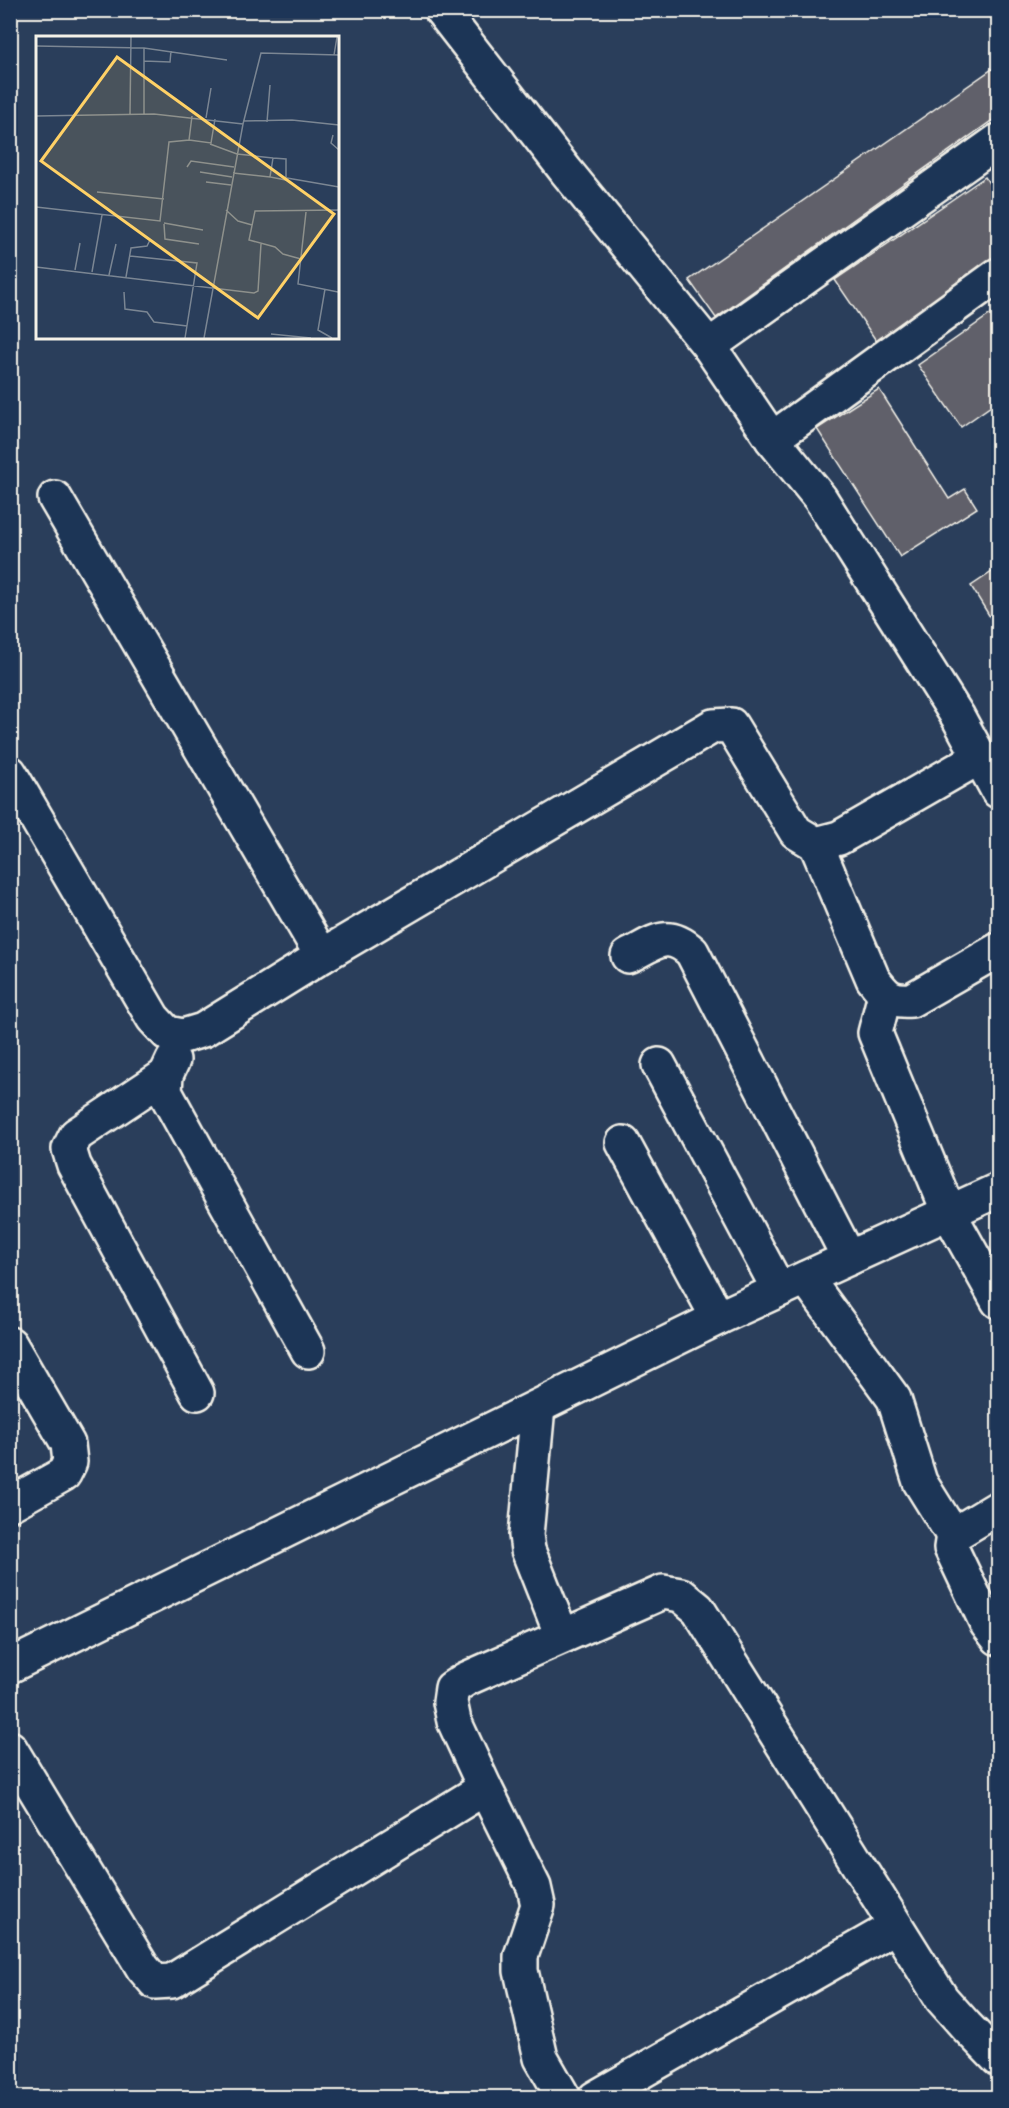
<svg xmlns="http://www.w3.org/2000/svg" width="1009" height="2108" font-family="'Playpen Sans',sans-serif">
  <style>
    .building { fill: #60606a; stroke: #f4f1e8; stroke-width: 1.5 }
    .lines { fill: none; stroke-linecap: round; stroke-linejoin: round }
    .minor-casing { stroke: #f4f1e8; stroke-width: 38 }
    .minor { stroke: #1d3557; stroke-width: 33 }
    .inset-road { fill: none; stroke: #7b8693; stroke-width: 1.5 }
    .view { fill: #ffd166; fill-opacity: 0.15; stroke: #ffd166; stroke-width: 3 }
    .inset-edge { fill: none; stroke: #f4f1e8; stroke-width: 3 }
  </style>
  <rect width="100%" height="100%" fill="#2a3e5b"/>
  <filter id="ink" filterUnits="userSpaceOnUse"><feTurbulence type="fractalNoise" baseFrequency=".0167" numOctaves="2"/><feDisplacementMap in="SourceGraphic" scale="12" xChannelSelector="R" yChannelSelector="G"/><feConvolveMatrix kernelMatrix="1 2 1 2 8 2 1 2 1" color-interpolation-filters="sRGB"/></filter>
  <g filter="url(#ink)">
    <g class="building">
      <path d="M998,65v51l-282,202 -27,-38z"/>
      <path d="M985,177l13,20v61l-121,84 -42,-62z"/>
      <path d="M998,309v92l-37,26 -43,-62z"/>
      <path d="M879,389l70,110 16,-10 12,19 -77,49 -83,-128z"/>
      <path d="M998,568v62l-27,-44z"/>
    </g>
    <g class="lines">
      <g class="minor-casing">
        <g id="minor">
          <path d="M441,10l125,161 143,175 63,93 48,59 138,219 40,74"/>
          <path d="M709,346l289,-205"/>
          <path d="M772,439l226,-164"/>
          <path d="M55,498l267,458"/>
          <path d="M10,773l143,245 14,15 16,3 20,-6 119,-74 391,-230 18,-1 65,107 20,12 23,-6 141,-81"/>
          <path d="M816,844l57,135c12,16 17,23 38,21l87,-50"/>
          <path d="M628,956c27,-13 39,-27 64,-4l157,306"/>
          <path d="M885,994l-10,39 74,180 49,88"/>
          <path d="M173,1060l-7,15 -1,17 143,259"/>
          <path d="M659,1065l120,225"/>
          <path d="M166,1075l-90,60 -7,14 5,16 123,228"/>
          <path d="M623,1143l95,175"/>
          <path d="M806,1278l88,121 26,83 33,53"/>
          <path d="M10,1344l58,100 2,18 -6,12 -54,30"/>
          <path d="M538,1407l-12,128 2,15 34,86"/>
          <path d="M998,1508l-45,27 -2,13 36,76 11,14"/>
          <path d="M10,1666l708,-348 280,-128"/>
          <path d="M10,1748l133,220 12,14 17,-1 313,-193"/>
          <path d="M564,2098l-23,-40 -20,-87v-15l17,-51 -4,-18 -49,-99 -31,-67 -4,-19 2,-14 14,-9 197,-87 18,3 17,14 244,390 24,27 32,33"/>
          <path d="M595,2098l301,-172"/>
        </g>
      </g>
      <use href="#minor" class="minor"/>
    </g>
  </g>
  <g transform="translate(36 36)">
    <rect width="303" height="303" fill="#2a3e5b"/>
    <path class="inset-road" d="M0,10l108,2 83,12M298,19l3,-18M108,25l26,1 1,-11M94,78l1,-77M108,78v-66M0,80l118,-2 89,10M170,82l5,-30M207,85l49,-1 47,5M231,86l3,-37M297,99l-2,8 8,7M153,104l22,3 4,-24M174,108l27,10 36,4 13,1v21l-16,-3 3,-19M151,131l4,-6 43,6M164,136l32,5M197,137l37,4M251,142l52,9M170,146l25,3M61,156l67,7M0,171l124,14 9,-79 20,-2 3,-24M190,174l12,11 14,4M270,176l-8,72 40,8M128,187l39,7M128,188l1,15 34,5M94,220l67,7 -12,75M265,223l-18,-5 -8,-7 -26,-7 6,-29 84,-1M303,224v36M0,231l218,26 4,-2 3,-47M39,234l5,-27M56,236l10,-57M73,239l7,-31M90,241l5,-29 16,-2 3,-6M289,253l-7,41 14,8M88,256l1,17 22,3 7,10 33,4M235,298l40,4M168,302l39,-214 18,-71 78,2"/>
    <path class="view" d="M81,21l217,157 -76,104 -217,-157z"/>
    <rect width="303" height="303" class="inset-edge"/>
  </g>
  <rect width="1009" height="2108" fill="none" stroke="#1d3557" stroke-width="36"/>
  <rect x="18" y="18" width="973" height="2072" fill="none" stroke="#f4f1e8" stroke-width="2" filter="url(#ink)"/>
</svg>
